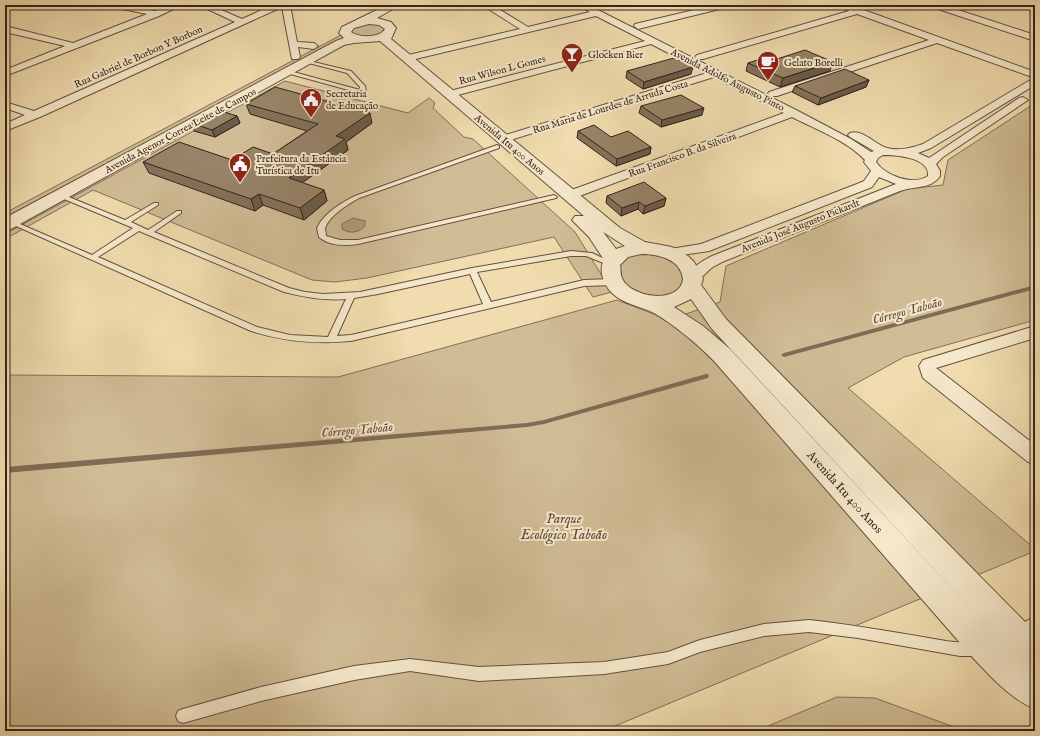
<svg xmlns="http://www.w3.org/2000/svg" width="1040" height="736" font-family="'IM FELL English',serif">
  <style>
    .green { fill: #d0bc95; stroke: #836f58 }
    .water { fill: #b19d7c; stroke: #806c55 }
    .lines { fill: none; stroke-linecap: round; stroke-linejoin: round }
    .stream { fill: #806c55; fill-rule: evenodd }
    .service-casing { stroke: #645040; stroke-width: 2 }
    .minor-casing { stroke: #645040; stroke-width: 2 }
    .tertiary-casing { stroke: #645040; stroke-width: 2 }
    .service { fill: #f5e8ca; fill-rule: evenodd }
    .minor { fill: #f5e8ca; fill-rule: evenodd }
    .tertiary { fill: #f5e8ca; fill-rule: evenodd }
    .wall { fill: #827159; stroke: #36221b }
    .shaded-wall { fill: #6a5c48; stroke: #36221b }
    .building { fill: #978367; stroke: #36221b }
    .labels { text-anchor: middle; stroke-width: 4; stroke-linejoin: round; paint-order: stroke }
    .far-poi-label { font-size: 10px; fill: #36221b; stroke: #f5e8ca; text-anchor: start }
    .far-street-label { font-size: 10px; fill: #36221b; stroke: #f5e8ca }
    .street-label { font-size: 12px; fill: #36221b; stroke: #f5e8ca }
    .water-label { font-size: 13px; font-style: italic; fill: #614d3d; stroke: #f5e8ca }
    .near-park-label { font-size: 14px; font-style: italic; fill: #5c483a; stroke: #f5e8ca }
  </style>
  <rect width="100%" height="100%" fill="#f0dcae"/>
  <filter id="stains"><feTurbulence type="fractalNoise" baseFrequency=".005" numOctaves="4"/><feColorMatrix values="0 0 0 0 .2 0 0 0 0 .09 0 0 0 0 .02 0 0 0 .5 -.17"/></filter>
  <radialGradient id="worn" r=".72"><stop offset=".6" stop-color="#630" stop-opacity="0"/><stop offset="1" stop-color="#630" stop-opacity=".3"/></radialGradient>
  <g class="green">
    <path d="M375,23l13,6c-11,11 -24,7 -37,5v-5l10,-5z"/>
    <path d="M341,35l5,4 -341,181v-7z"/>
    <path d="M285,81l123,32 21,-15 6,5 -2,5 31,29 9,2 102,93 37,60 -19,5 -39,-60 -187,41 -32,4 -23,-2 -219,-90 -86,48 -2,-1v-3z"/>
    <path d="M1035,103v217l-131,37 -56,31 187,161v2l-432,180h-598v-356l333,2 279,-77 52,20 51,-18 6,-36 181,-77 36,-4 5,-25z"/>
    <path d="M638,253h15l20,7 13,16 -7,14c-25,11 -33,6 -56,-6l-4,-19 7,-8z"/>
    <path d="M837,697l38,1 90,33h-209z"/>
  </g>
  <path class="water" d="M353,218l12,3v5c-6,7 -15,8 -23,3v-5z"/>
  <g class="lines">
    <g class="stream">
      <path d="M1035,285v4l-251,68 -3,-2 3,-2z"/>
      <path d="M706,374h2l1,2 -1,2 -164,46 -17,3 -522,46v-6l522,-44 17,-3z"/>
    </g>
    <g class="service-casing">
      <g id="service">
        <path d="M305,60l46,11 14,15 1,6 -3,2 -80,-22 3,-2 74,20v-3l-13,-14 -42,-11z"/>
        <path d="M497,145l2,1v2l-140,50c-12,7 -29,17 -34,30l1,8 14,4h18l196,-45 3,2 -1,1 -198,46c-12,2 -29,2 -39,-7l-2,-9c7,-15 24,-25 38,-32z"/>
        <path d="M59,193l66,27 29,-17h4v2l-27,17 17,8 29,-19h4v2l-27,19 135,56 16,4 18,2 37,-2 112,-24 99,-17 21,2 23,11 -4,2 -25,-10h-15l-94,16 14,30 93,-22 29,-1 4,3 -4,3 -29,1 -233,55c-35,3 -66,1 -100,-10l-244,-109 4,-2 2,1 79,34 41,-27 -76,-32v-2zM139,231l145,61c20,5 41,9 62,7l-18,38 -38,-2 -33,-8 -159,-70zM470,274l13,30 -132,31 -14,1 17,-38 24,-4z"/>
        <path d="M809,620c46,5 91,13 137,21 10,2 28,1 37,4l1,5 -1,5 -5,1h-18l-102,-18 -49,-6 -45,4 -64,16 -32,12 -64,10 -125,7 -69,-10 -56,9 -93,21 -78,22 -5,-2 -2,-5 2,-5 5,-2 78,-22 93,-21 56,-7 69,8 125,-5 64,-10 32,-12 64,-16z"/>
      </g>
    </g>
    <g class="minor-casing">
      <g id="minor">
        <path d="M112,5h15l28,6 16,-6h11l-23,11 -154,60v-6l60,-24 -60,-14v-6l68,17 74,-29 -34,-7z"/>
        <path d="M199,5h11l32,14 31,-14h17l7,37 17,1 4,3 -4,3 -16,-2 2,10 -2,2h-6l-10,-52 -242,110 -35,14v-7l20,-9 -20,-7v-6l29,9 201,-89z"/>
        <path d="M482,5h10l36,22 62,-15 -12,-7h10l210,106 53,28 20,13 3,-1 -24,-14 -2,-2 2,-2c13,-4 25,12 37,15 13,3 24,0 36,-4l109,-65 3,-1v7l-104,63 -13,5 11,5 90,-60 4,-1 5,3 -85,57 -7,7 4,7v5c-8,13 -26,10 -40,15l-178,71c-3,2 -6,3 -9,5 -9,6 -13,17 -25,13l-2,-3c6,-10 16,-16 26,-21l184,-72 -17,-7 -7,10 -163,64 -40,6 -5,-1 -2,-3 2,-3 37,-6 156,-60 7,-3 7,-10 -7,-9 1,-2c-19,-20 -48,-30 -73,-43l-218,81h-8l-2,-3 2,-3 218,-79 -70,-36 -207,64h-8l-2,-2 2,-2 208,-64 -56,-29 -197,52h-8l-1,-2 1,-2 199,-51 -49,-25 -189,45 -5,-3 2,-2 116,-27zM883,155c12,0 47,2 45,21 -15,10 -42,0 -52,-14l2,-4z"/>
        <path d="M715,5h14l-1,2 -90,22 -4,-3 1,-2z"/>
        <path d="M836,5h11l14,4 174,63v6l-98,-35 -160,53h-8l-1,-2 1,-2 160,-52 -72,-26 -154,45h-6l-2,-2 2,-2 152,-44z"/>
        <path d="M931,5h12l92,30v6l-103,-34z"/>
        <path d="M1024,5h11v4z"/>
        <path d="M1035,326v12l-99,30 99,77v19l-7,-2 -105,-84 -4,-12 4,-6z"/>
        <path d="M1035,616v27l-7,4 -15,7 -8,-4 -4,-8 4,-8z"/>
      </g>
    </g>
    <g class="tertiary-casing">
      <path id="tertiary" d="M387,5h13l-23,13 14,4 5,6 -5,11 229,189 25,14 27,5 16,9 6,6 7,12 2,5 -2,6 25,34 305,309 4,9v72c-24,-10 -42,-30 -60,-49l-261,-299c-18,-18 -38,-35 -60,-48 -14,-7 -31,-9 -42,-20 -8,-8 -14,-23 -8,-33l-15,-23 -17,-17 3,-4h9l-204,-175 -26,2 -10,2 -333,184 -6,1v-12l331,-177 8,-3 -5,-5 3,-6zM369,24l10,1 6,4c-5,9 -26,9 -34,3l3,-4zM603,232l22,14 -9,3zM641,254c17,0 40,5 42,25 -3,26 -53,19 -61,-1 -2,-4 -1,-9 -2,-13l8,-8zM691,299l21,30 296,320 -278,-300 -27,-23 -29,-19z"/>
    </g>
    <use href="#service" class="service"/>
    <use href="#minor" class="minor"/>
    <use href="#tertiary" class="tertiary"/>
  </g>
  <g class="wall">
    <path d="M777,59l53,12 -50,16 -34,-16 2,-8z"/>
    <path d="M627,71l64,3 -48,15 -17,-11z"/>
    <path d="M869,80l-3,7 -48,18 -26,-13 3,-6z"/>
    <path d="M246,104l126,19 -26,19 2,8 -46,33 22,7 3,11 -23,19 -41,-15 -8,6 -106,-38 -6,-11 89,-2 41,-6 34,-23 -57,-17z"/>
    <path d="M641,106l61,9 -41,12 -22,-14z"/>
    <path d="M237,116l3,7 -25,14 -21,-6 -3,-8z"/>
    <path d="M578,131l33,6 40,10 -1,7 -34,12 -39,-28z"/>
    <path d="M607,196l59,2 -2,8 -21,8 -5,-5 -17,7 -15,-13z"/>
  </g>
  <g class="shaded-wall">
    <path d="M833,62l-3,9 -50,16 3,-9z"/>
    <path d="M693,67l-2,7 -48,15 1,-7z"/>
    <path d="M869,80l-3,7 -48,18 3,-7z"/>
    <path d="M704,108l-2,7 -41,12 1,-7z"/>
    <path d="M370,113l2,10 -26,19 2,8 -56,40 -3,-12 47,-42z"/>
    <path d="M237,116l3,7 -25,14 -3,-7z"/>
    <path d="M651,147l-1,7 -34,12 1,-7z"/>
    <path d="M324,190l3,11 -23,19 -4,-12z"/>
    <path d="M259,194l4,11 -8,6 -4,-12z"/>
    <path d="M666,198l-2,8 -21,8 2,-8z"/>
    <path d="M639,202l-1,7 -17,7 1,-8z"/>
  </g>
  <g class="building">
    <path d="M805,50l28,12 -50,16 -35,-15 22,-7 7,3z"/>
    <path d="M674,58l19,9 -49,15 -17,-11z"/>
    <path d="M845,69l24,11 -48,18 -26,-12z"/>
    <path d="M275,87l95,26 -34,23 9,3 -56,39 35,12 -24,18 -41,-14 -8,5 -108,-37 36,-20 53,18 21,-13 20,7 45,-30 -72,-20z"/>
    <path d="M681,95l23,13 -42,12 -21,-14z"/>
    <path d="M217,110l20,6 -25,14 -21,-7z"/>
    <path d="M594,125l17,12 17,-6 23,16 -34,12 -39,-28z"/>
    <path d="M644,182l22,16 -21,8 -6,-4 -17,6 -15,-12z"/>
  </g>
  <defs>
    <g id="bar-pin" transform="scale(1.15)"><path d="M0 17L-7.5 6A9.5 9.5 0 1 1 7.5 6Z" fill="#8f2418" stroke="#f5e8ca"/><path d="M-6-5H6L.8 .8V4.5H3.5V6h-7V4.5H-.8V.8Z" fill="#fff"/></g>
    <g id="cafe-pin" transform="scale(1.15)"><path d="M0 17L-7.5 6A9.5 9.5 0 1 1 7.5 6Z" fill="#8f2418" stroke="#f5e8ca"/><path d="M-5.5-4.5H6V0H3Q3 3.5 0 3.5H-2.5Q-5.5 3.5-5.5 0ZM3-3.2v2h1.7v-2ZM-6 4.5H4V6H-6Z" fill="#fff"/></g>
    <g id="civic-pin" transform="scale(1.15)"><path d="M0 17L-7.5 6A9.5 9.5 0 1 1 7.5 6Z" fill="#8f2418" stroke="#f5e8ca"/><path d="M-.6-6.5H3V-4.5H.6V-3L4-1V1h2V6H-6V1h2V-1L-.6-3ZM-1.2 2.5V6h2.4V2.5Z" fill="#fff"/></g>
  </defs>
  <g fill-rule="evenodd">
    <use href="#bar-pin" x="572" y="54"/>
    <use href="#cafe-pin" x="768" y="62"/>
    <use href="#civic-pin" x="311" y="99"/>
    <use href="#civic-pin" x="240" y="164"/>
  </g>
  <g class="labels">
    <g class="far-poi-label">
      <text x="588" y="58">Glocken Bier</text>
      <text x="784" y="66">Gelato Borelli</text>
      <text x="326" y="97">Secretaria<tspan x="326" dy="12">de Educação</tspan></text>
      <text x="256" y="162">Prefeitura da Estância<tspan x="256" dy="12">Turística de Itu</tspan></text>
    </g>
    <g class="far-street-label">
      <text transform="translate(138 56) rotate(-24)" y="4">Rua Gabriel de Borbon Y Borbon</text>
      <text transform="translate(502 69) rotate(-15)" y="4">Rua Wilson L Gomes</text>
      <text transform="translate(728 79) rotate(27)" y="4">Avenida Adolfo Augusto Pinto</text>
      <text transform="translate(610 106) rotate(-17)" y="4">Rua Maria de Lourdes de Arruda Costa</text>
      <text transform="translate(180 130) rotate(-28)" y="4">Avenida Agenor Correa Leite de Campos</text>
      <text transform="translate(510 144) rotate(40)" y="4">Avenida Itu 400 Anos</text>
      <text transform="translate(682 154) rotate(-20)" y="4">Rua Francisco B. da Silveira</text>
      <text transform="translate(800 225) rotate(-22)" y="4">Avenida José Augusto Pickardt</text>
    </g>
    <g class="street-label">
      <text transform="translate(845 492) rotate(48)" y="4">Avenida Itu 400 Anos</text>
    </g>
    <g class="water-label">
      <text transform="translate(907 310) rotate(-15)" y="5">Córrego Taboão</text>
      <text transform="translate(357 429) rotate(-5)" y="5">Córrego Taboão</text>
    </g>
    <g class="near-park-label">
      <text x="564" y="523">Parque<tspan x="564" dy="16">Ecológico Taboão</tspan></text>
    </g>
  </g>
  <rect width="1040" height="736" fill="none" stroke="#f0dcae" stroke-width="20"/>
  <rect x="6" y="6" width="1028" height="724" fill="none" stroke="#36221b" stroke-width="2"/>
  <rect x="10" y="10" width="1020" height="716" fill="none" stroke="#36221b"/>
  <rect width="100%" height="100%" filter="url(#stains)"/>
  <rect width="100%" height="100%" fill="url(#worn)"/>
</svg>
